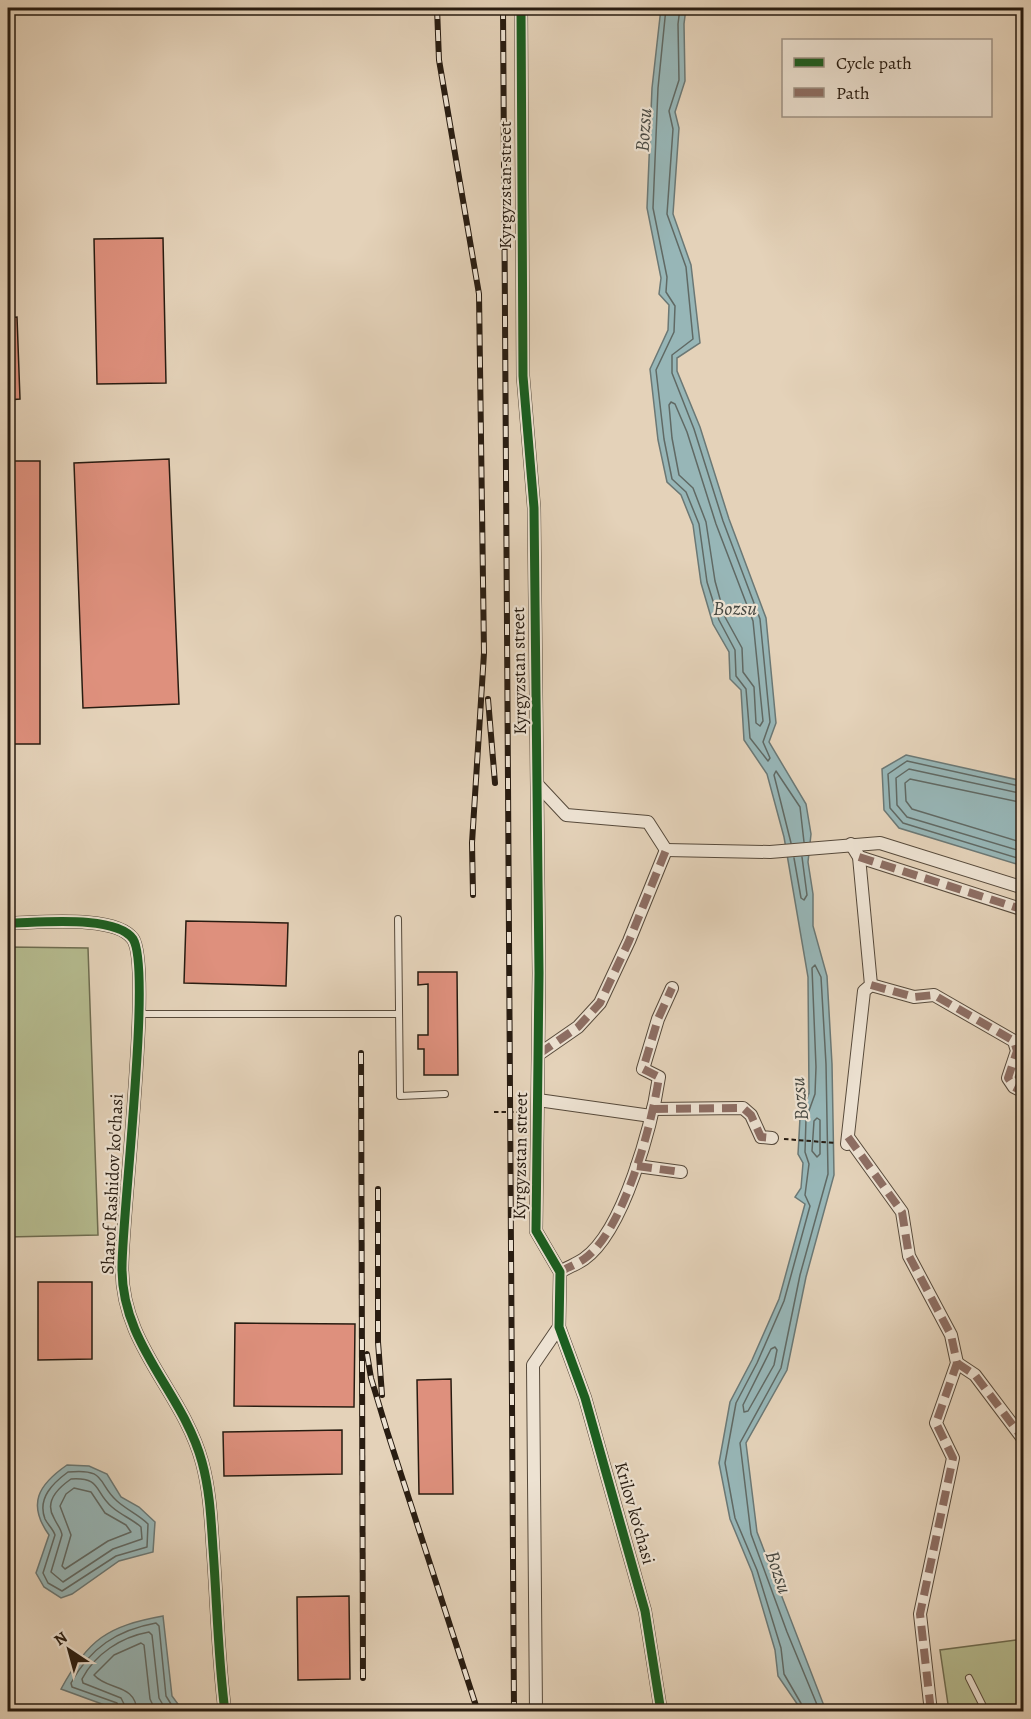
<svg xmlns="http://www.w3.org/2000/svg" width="1031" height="1719" font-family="Alegreya,serif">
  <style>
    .green { fill: #b5bb8f; stroke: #6e6c50; stroke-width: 1.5 }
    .water { fill: #97b6b7; stroke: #6b7875; stroke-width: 1.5 }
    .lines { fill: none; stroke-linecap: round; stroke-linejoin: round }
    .shore { stroke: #606964; stroke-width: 1.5 }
    .building { fill: #de907d; stroke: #281c11; stroke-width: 1.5 }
    .service-casing { stroke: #574a3b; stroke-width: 8 }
    .minor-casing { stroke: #574a3b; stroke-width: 14 }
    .path { stroke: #281c11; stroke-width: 2; stroke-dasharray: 4.5 3; stroke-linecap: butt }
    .service { stroke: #ede2d2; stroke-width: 6 }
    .minor { stroke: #ede2d2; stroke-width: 12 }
    .rail-casing { stroke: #281c11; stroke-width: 6 }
    .rail { stroke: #ede2d2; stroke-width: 4; stroke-dasharray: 11; stroke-linecap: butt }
    .quiet { stroke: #8d6e63; stroke-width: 8; stroke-dasharray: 15 8; stroke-linecap: butt }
    .cycleway-casing { stroke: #ede2d2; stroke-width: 13 }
    .cycleway { stroke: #1b5e20; stroke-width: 9 }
    .labels { text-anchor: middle; stroke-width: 4.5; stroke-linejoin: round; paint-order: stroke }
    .street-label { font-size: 18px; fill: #281c11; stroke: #ede2d2 }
    .water-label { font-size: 20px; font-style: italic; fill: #494a43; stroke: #ede2d2 }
  </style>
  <rect width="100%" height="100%" fill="#e4d2b9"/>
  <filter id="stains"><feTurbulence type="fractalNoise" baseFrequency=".00333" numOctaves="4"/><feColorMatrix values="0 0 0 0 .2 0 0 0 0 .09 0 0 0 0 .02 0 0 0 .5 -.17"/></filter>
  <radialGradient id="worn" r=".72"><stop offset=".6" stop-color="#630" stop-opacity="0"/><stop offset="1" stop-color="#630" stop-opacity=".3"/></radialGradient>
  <g class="green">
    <path d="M8,947l80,1 10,287 -90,2z"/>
    <path d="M1023,1639v72h-74l-9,-61z"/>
  </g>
  <g class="water">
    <path d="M661,8h25l-2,16 1,57 -10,31 4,16 -6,86 18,51 9,78 -23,15v13l23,56 29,92 37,99 10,105 -7,19 37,62 5,30 -3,28 5,32v32l14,50 5,88 2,111 -28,102 -19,93 -41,73 11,89 69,179h-24l-24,-35 -3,-26 -23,-78 -22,-53 -11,-56 11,-61 22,-42 27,-61 26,-95 -10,-7 6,-9 2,-25 -5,-9 2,-36 9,-25 -1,-116 -24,-140 -17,-63 -23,-34 -3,-50 -11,-11 -1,-27 -16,-28 -12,-41 -8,-58 -12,-30 -14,-13 -9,-42 -8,-71 18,-39 1,-25 -10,-11 2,-16 -14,-70 5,-120z"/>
    <path d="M906,755l117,26v85l-124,-38 -15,-18 -2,-41z"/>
    <path d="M67,1465l22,1 18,8 14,23 18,10 16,15 -2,30 -34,9 -47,33 -11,4 -17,-11 -8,-14 13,-38c-22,-31 -11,-50 18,-70z"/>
    <path d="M163,1616l9,80 11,15h-62l-60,-22c27,-50 47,-63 102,-73z"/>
  </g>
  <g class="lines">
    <g class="shore">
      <path d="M666,8l-8,80 -5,120 14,69 -1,15 9,14 -1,26 -18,38 8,69 8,40 14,13 13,32 8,58 12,38 16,30 1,26 10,13 4,49 18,23 2,-3 -7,-16 7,-20 -10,-103 -37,-98 -29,-92 -22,-56v-18l21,-16 -7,-72 -19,-53 6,-85 -4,-18 10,-31 -1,-56 2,-16"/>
      <path d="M671,402l4,2 12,28 29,92 37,97 10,100 -3,5 -4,-3 -2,-36 -11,-15 -1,-24 -17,-31 -10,-36 -9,-59 -13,-34 -14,-13 -7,-37 -3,-33z"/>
      <path d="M1024,787l-117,-26 -19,13 2,34 13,15 121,37"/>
      <path d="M1024,794l-115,-25 -13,9 1,27 10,12 117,35"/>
      <path d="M1024,803l-114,-24 -5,4 1,18 6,8 112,34"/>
      <path d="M791,843l-17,-68 2,-4 24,36 4,35"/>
      <path d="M794,858l7,40 3,2 3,-5 -5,-38"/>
      <path d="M817,1118l3,2v34l-3,3 -5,-6 2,-30z"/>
      <path d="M775,1347l2,3 -3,15 -26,46 -4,1 -1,-7 28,-56z"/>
      <path d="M68,1472c39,-4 29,11 49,29 10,9 22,14 31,23l-1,23 -31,9 -54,35 -14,-8 -5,-10 12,-38c-2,-6 -7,-10 -10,-16 -8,-21 8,-36 23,-47z"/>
      <path d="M71,1479c31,-2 23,13 41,28 9,8 20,12 29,20l1,12 -29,10 -50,33 -12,-10 11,-37c-1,-7 -5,-10 -8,-17 -10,-16 4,-30 17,-39z"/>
      <path d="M74,1488l17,4 14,21 21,12 5,7 -23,9 -43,28 -3,-3 9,-31 -11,-29 6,-12z"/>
      <path d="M120,1712l-3,-9 -45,-16 -1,-4c19,-35 46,-53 85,-60l3,3 7,70 10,16"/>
      <path d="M128,1712l-7,-14 -38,-15 -1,-4c13,-25 39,-42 67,-47l3,3 7,63 8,14"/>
      <path d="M137,1712c-1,-29 -29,-21 -43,-37l20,-20 27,-12 3,2 6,54 6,13"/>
      <path d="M806,1712l-22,-38 -3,-26 -24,-78 -22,-52 -10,-55 11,-60 21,-40 27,-62 26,-95 -5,-11 4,-31 -4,-12 1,-33 9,-25 1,-27 -4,-99 3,-3 6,12 5,87 2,110 -28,101 -19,93 -41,75 11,91 36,98 33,80"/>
    </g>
  </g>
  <g class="building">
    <path d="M163,238l3,145 -69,1 -3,-145z"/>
    <path d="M17,317l3,82 -12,1v-82z"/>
    <path d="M169,459l10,245 -96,4 -9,-245z"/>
    <rect x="8" y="461" width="32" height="283"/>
    <path d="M186,921l102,2 -2,63 -102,-3z"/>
    <path d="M418,972h39l1,103h-34v-26h-6v-14h10v-51l-10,1z"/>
    <path d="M38,1282h54v77l-54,1z"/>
    <path d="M235,1323l120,1 -1,83 -120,-1z"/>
    <path d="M451,1379l2,115h-34l-2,-114z"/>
    <path d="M342,1430v44l-118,2 -1,-44z"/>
    <path d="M349,1596l1,83 -52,1 -1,-83z"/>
  </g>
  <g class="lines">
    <g class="service-casing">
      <g id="service">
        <path d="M398,919l2,177 45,-2"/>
        <path d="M138,1014h260"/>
        <path d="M969,1678l17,34"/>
      </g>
    </g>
    <g class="minor-casing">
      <g id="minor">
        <path d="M521,8l2,368 11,132 5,465 -3,258 24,41 -1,55 26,71 60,213 16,101"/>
        <path d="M537,784l29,31 82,7 18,28"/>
        <path d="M666,850l104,2 110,-9 144,45"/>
        <path d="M859,857l165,53"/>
        <path d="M8,923c28,0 108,-9 125,16 19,29 -11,275 -11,328 -1,78 61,125 80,195 8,29 9,58 11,87 4,54 5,109 12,163"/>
        <path d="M871,985l43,12 20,-2 80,46 3,10 -9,27 6,9 10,5"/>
        <path d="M539,1054l39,-27 22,-24 29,-62 37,-91"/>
        <path d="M538,1100l113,16"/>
        <path d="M653,1109l90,-1 8,7 10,22 11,1"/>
        <path d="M848,1137l54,75 7,44 42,79 6,28 -21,60 17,35 -33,156 11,98"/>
        <path d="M847,1144l17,-153 7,-6 -12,-128 -8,-13"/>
        <path d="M637,1166l44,6"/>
        <path d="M560,1272c8,-5 17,-8 24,-13 40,-28 68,-135 75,-182l-16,-8 15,-50 14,-31"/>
        <path d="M957,1363l18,12 49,65"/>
        <path d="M536,1712l-3,-347 26,-38"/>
      </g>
    </g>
    <g class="path">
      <path d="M494,1112h30"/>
      <path d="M784,1139l51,4"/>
    </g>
    <use href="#service" class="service"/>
    <use href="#minor" class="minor"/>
    <g class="rail-casing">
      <g id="rail">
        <path d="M437,8l2,52 40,234 5,359 -12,190 1,52"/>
        <path d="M503,8l11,1704"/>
        <path d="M488,699l7,84"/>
        <path d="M361,1053l2,625"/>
        <path d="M378,1189v153l4,53"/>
        <path d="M367,1354l4,24 16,53 91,281"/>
      </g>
    </g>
    <use href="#rail" class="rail"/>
    <g class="quiet">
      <path d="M859,857l165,53"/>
      <path d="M871,985l43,12 20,-2 80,46 3,10 -9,27 6,9 10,5"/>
      <path d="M539,1054l39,-27 22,-24 29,-62 37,-91"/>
      <path d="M653,1109l90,-1 8,7 10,22 11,1"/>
      <path d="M848,1137l54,75 7,44 42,79 6,28 -21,60 17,35 -33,156 11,98"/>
      <path d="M637,1166l44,6"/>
      <path d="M560,1272c8,-5 17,-8 24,-13 40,-28 68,-135 75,-182l-16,-8 15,-50 14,-31"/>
      <path d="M957,1363l18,12 49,65"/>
    </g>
    <g class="cycleway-casing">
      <g id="cycleway">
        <path d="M521,8l2,368 11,132 5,465 -3,258 24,41 -1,55 26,71 60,213 16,101"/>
        <path d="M8,923c28,0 108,-9 125,16 19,29 -11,275 -11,328 -1,78 61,125 80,195 8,29 9,58 11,87 4,54 5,109 12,163"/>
      </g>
    </g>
    <use href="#cycleway" class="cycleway"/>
  </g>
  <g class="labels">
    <g class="street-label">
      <text transform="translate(505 185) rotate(-90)" y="6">Kyrgyzstan street</text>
      <text transform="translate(519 671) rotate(-91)" y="6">Kyrgyzstan street</text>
      <text transform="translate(520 1156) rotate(-89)" y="6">Kyrgyzstan street</text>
      <text transform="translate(112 1184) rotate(-87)" y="6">Sharof Rashidov ko'chasi</text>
      <text transform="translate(635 1513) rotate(74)" y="6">Krilov ko‘chasi</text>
    </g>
    <g class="water-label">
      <text transform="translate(643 130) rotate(-86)" y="7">Bozsu</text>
      <text x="735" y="615">Bozsu</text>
      <text transform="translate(799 1099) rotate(-96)" y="7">Bozsu</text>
      <text transform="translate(779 1572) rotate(71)" y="7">Bozsu</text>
    </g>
  </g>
  <rect width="1031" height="1719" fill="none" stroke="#e4d2b9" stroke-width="30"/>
  <rect x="9" y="9" width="1013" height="1701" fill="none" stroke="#281c11" stroke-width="3"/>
  <rect x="15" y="15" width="1001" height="1689" fill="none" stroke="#281c11" stroke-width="1.5"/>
  <rect x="782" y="39" width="210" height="78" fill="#ede2d2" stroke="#9e9385" stroke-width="1.5"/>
  <rect x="794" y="58" width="30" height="9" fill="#1b5e20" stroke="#9e9385" stroke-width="1.5"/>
  <text x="836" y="69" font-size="18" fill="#281c11">Cycle path</text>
  <rect x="794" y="88" width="30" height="9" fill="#8d6e63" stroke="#9e9385" stroke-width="1.5"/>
  <text x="836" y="99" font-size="18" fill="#281c11">Path</text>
  <g transform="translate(69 1650) rotate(324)" stroke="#ede2d2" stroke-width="4.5" paint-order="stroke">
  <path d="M0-4.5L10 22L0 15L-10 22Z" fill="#281c11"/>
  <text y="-9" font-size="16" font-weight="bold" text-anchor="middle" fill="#281c11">N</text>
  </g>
  <rect width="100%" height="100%" filter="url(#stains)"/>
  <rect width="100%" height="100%" fill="url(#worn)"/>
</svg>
